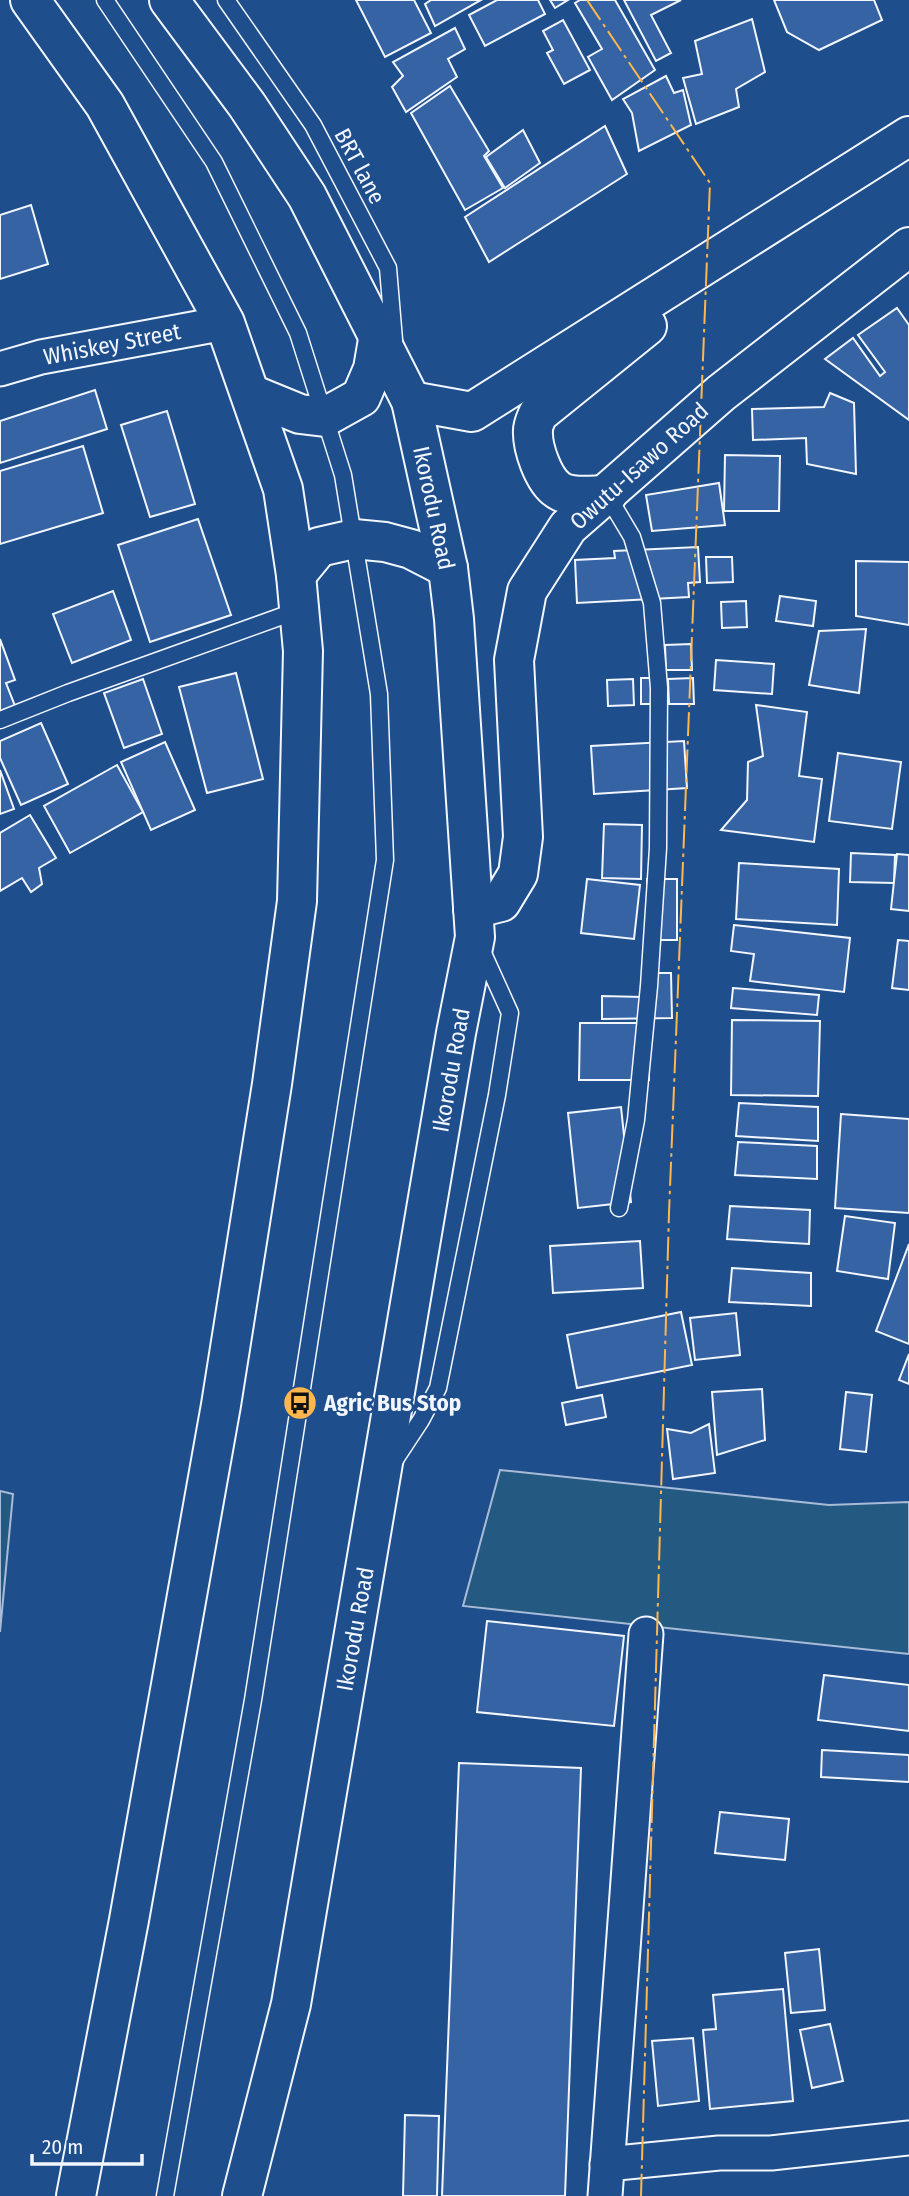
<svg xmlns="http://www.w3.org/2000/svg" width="909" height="2196" font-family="'Fira Sans Condensed',sans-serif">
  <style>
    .green { fill: #245a82; stroke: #a8bbd7; stroke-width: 2 }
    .building { fill: #3563a3; stroke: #f2f6ff; stroke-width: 2 }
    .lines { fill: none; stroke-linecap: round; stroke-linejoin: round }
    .service-casing { stroke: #f2f6ff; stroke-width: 19 }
    .minor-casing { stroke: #f2f6ff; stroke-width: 37 }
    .tertiary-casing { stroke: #f2f6ff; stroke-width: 42 }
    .trunk-casing { stroke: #f2f6ff; stroke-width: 42 }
    .service { stroke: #1f4e8c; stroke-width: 16 }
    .minor { stroke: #1f4e8c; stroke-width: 33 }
    .tertiary { stroke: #1f4e8c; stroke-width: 38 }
    .trunk { stroke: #1f4e8c; stroke-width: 38 }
    .power { stroke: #ffb74d; stroke-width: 2; stroke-dasharray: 24 5 3.5 5; stroke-linecap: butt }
    .labels { text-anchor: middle; stroke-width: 5; stroke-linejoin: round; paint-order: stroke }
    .street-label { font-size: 23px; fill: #f2f6ff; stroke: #1f4e8c }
    .poi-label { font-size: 23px; font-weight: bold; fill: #f2f6ff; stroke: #1f4e8c; text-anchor: start }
  </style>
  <rect width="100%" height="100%" fill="#1f4e8c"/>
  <g class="green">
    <path d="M500,1470l329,35 80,-3v152l-446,-48z"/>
    <path d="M0,1491l13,3 -13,138z"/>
  </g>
  <g class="building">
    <path d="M356,0h58l17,33 -46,24z"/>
    <path d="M431,0h50l-46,26 -10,-22z"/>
    <path d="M497,0h41l7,14 -60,32 -16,-31z"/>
    <path d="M550,0h18l-13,8z"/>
    <path d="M580,0h35l40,70 -43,30 -24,-43 14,-8 -27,-46z"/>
    <path d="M624,0h57l-30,15 20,38 -15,8z"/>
    <path d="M774,0h100l8,20 -63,30 -32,-18z"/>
    <path d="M752,19l13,53 -29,17 3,18 -43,17 -13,-46 19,-4 -7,-33z"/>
    <path d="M563,20l27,50 -26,14 -17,-31 6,-3 -10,-19z"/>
    <path d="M455,28l10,21 -17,10 9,18 -51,35 -14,-25 11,-11 -10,-14z"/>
    <path d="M666,76l8,17 9,-3 8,35 -52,26 -7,-38 -9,-14z"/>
    <path d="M450,86l39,65 -5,5 19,32 -38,22 -54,-97z"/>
    <path d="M605,126l22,48 -138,88 -24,-45z"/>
    <path d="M523,130l17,33 -35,25 -19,-31z"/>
    <path d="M31,205l17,59 -48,15v-64z"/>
    <path d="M897,308l12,17v95l-84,-61 28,-21 27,38 5,-4 -27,-37z"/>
    <path d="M95,390l12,39 -107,34v-42z"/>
    <path d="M830,393l24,10 2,71 -49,-10 -1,-26 -53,2 -1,-31 72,-2z"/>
    <path d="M167,411l28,93 -45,13 -29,-92z"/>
    <path d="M83,446l20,67 -103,31v-73z"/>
    <path d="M725,455l55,1 -1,55h-55z"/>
    <path d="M719,483l6,42 -73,6 -6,-36z"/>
    <path d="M198,519l33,96 -81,27 -32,-97z"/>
    <path d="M698,547l2,35 -12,1 1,14 -112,6 -2,-43 40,-2 -1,-7z"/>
    <path d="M706,557h26l1,25 -26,1z"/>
    <path d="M856,561l53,1v63l-53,-9z"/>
    <path d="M113,591l18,49 -59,23 -19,-49z"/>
    <path d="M780,596l36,5 -3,25 -37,-5z"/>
    <path d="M746,601l1,26 -25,1 -1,-26z"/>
    <path d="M866,629l-7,64 -50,-8 10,-54z"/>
    <path d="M0,639l15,41 -9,3 9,23 -15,6z"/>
    <path d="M691,644l1,26h-26l-1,-25z"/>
    <path d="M716,660l58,4 -2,30 -58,-4z"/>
    <path d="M236,673l27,106 -56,14 -28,-106z"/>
    <path d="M641,678h25l1,26h-26z"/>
    <path d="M693,678l1,26h-25l-1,-25z"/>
    <path d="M143,679l19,55 -38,14 -20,-55z"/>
    <path d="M633,679l1,26 -26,1 -1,-26z"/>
    <path d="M756,705l51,7 -8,64 23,3 -8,63 -93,-12 26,-30 1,-38 15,-6z"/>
    <path d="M41,723l27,61 -47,21 -21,-47v-17z"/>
    <path d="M684,741l3,47 -93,6 -3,-48z"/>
    <path d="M165,742l30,68 -44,20 -30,-68z"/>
    <path d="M838,753l63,9 -9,67 -63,-8z"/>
    <path d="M117,765l26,47 -73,41 -26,-47z"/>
    <path d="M0,770l14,39 -14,5z"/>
    <path d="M30,815l26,43 -17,10 3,16 -11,8 -9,-14 -22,13v-58z"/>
    <path d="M604,824l38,1 -1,54 -39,-1z"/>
    <path d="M851,853l44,2 -1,28 -44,-1z"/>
    <path d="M897,854l12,1v56l-18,-2z"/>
    <path d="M739,863l100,6 -2,56 -101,-6z"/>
    <path d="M587,879l53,6 -6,54 -53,-6z"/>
    <path d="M647,879h30v61h-29z"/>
    <path d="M734,925l116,13 -6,54 -94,-11 4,-27 -23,-3z"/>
    <path d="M898,940l11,1v49l-17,-2z"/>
    <path d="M643,973h28l1,45 -70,1v-23l41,1z"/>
    <path d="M733,988l86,7 -2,20 -86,-7z"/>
    <path d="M732,1020l88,1 -2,75 -87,-1z"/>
    <path d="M580,1023h69v57h-70z"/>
    <path d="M739,1103l79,4v34l-82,-5z"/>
    <path d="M621,1107l10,95 -53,6 -10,-95z"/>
    <path d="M841,1114l68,5v94l-74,-5z"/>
    <path d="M738,1142l79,4v33l-82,-4z"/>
    <path d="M730,1206l80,4 -1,34 -82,-5z"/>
    <path d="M845,1216l50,7 -7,56 -51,-8z"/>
    <path d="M640,1241l3,47 -90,5 -3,-47z"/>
    <path d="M909,1244v100l-33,-13z"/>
    <path d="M732,1268l79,5v33l-82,-4z"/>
    <path d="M681,1312l11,53 -115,23 -10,-53z"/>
    <path d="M736,1313l4,42 -45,5 -5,-42z"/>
    <path d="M909,1354v30l-10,-4z"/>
    <path d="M762,1389l3,51 -48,15 -5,-63z"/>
    <path d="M846,1392l26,3 -6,57 -26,-3z"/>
    <path d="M602,1395l4,22 -40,8 -4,-22z"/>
    <path d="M709,1424l6,49 -42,6 -6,-50 24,4z"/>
    <path d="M487,1621l137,15 -10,90 -137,-14z"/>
    <path d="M824,1675l85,10v46l-91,-11z"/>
    <path d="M822,1750l87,5v27l-88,-5z"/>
    <path d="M459,1763l122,5 -16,428h-123z"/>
    <path d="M720,1812l69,7 -4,41 -70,-7z"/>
    <path d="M819,1949l6,61 -34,3 -6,-60z"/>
    <path d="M783,1989l10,112 -83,8 -7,-79 13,-1 -3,-34z"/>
    <path d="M830,2024l13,57 -31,7 -12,-58z"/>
    <path d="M693,2038l6,63 -41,5 -6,-65z"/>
    <path d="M405,2115l34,1 -2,80h-34z"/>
  </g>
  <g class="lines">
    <g class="service-casing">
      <g id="service">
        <path d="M105,0l109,162 84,171 45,142 36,219 6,166 -132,840 -88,496"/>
        <path d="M226,0l87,125 75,143 6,72"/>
        <path d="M607,495l25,42 20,66 7,85 -1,160 -9,138 -13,134 -17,88"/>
        <path d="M0,720l68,-27 231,-83"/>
        <path d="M394,1461l27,-41 17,-32 59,-293 13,-82 -29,-64"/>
      </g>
    </g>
    <g class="minor-casing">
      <g id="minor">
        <path d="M0,369l41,-12 184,-34"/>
        <path d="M607,2164l112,-11h52l138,-15"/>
        <path d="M605,2196l41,-562"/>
      </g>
    </g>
    <g class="tertiary-casing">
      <g id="tertiary">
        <path d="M411,401l61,11 437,-276"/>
        <path d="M607,495c-15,0 -36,4 -49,-5 -15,-10 -26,-43 -25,-60 0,-5 3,-11 5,-16l109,-88"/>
        <path d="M473,909l28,-7 17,-28 5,-37 -9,-177 13,-69 41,-64 153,-134 188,-146"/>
      </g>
    </g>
    <g class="trunk-casing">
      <g id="trunk">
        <path d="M30,0l75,105 120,218 58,166 13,86 7,76 -6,250 -25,183 -51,321 -92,515 -53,276"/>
        <path d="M169,0l78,105 60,91 104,205 37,167 6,51 21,318 -19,96 -165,971 -49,192"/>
        <path d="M251,394l49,20 25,3 36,-20 12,-28 6,-35"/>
        <path d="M296,575l23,-28 35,-8 31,3 26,7 37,19"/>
      </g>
    </g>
    <use href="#service" class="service"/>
    <use href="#minor" class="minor"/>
    <use href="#tertiary" class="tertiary"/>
    <use href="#trunk" class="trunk"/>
    <path class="power" d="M587,0l123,183 -41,1030 -28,983"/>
  </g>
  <defs>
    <g id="bus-disc" transform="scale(1.75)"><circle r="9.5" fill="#ffb74d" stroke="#1f4e8c"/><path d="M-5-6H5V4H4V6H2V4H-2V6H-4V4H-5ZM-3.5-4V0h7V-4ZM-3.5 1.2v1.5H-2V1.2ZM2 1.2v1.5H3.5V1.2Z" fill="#111"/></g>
  </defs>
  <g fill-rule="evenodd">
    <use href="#bus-disc" x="300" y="1403"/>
  </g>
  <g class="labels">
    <g class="street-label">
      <text transform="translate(360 166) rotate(62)" y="8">BRT lane</text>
      <text transform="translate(112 344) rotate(-11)" y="8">Whiskey Street</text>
      <text transform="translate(639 466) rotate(-42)" y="8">Owutu-Isawo Road</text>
      <text transform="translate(434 508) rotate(78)" y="8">Ikorodu Road</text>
      <text transform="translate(451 1070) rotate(-80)" y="8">Ikorodu Road</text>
      <text transform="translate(355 1629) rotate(-80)" y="8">Ikorodu Road</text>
    </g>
    <g class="poi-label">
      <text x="324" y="1411">Agric Bus Stop</text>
    </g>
  </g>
  <path d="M32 2154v10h110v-10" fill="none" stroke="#f2f6ff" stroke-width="3.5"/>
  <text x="42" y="2154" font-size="21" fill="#f2f6ff" stroke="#1f4e8c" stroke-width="5" paint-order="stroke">20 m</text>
</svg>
